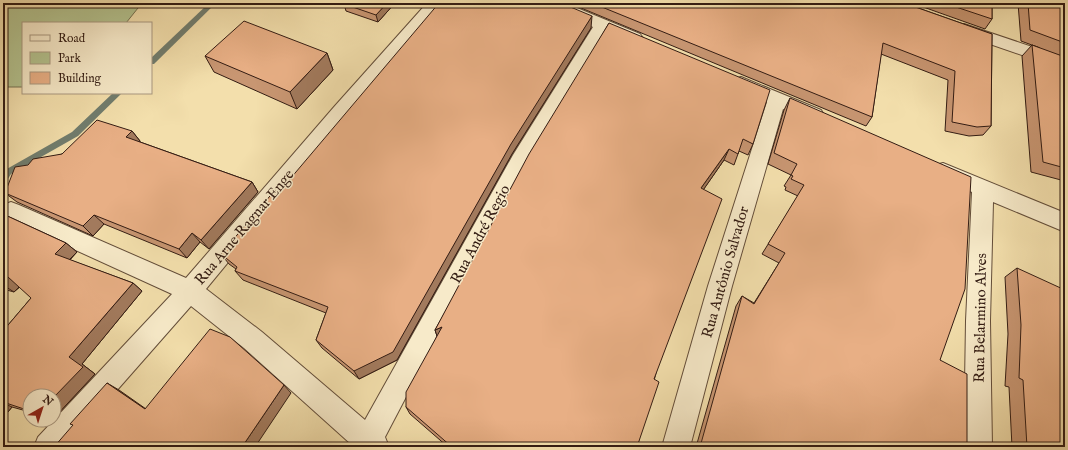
<svg xmlns="http://www.w3.org/2000/svg" width="1068" height="450" font-family="'IM FELL English',serif">
  <style>
    .green { fill: #b4c38f; stroke: #747051 }
    .lines { fill: none; stroke-linecap: round; stroke-linejoin: round }
    .stream { fill: #717d6e; fill-rule: evenodd }
    .minor-casing { stroke: #634d39; stroke-width: 2 }
    .minor { fill: #f7eac9; fill-rule: evenodd }
    .wall { fill: #c89672; stroke: #331c13 }
    .shaded-wall { fill: #a27a5d; stroke: #331c13 }
    .building { fill: #e8af85; stroke: #331c13 }
    .labels { text-anchor: middle; stroke-width: 3; stroke-linejoin: round; paint-order: stroke }
    .street-label { font-size: 15px; fill: #331c13; stroke: #f7eac9 }
  </style>
  <rect width="100%" height="100%" fill="#f3dfac"/>
  <filter id="stains"><feTurbulence type="fractalNoise" baseFrequency=".005" numOctaves="4"/><feColorMatrix values="0 0 0 0 .2 0 0 0 0 .09 0 0 0 0 .02 0 0 0 .5 -.17"/></filter>
  <radialGradient id="worn" r=".72"><stop offset=".6" stop-color="#630" stop-opacity="0"/><stop offset="1" stop-color="#630" stop-opacity=".3"/></radialGradient>
  <path class="green" d="M3,3h139l-16,20h-103v64h-20z"/>
  <g class="lines">
    <g class="stream">
      <path d="M209,3h7l-62,61h-3v-6z"/>
      <path d="M113,93h9l-44,43 -67,38 -5,8 -3,1v-10l2,-3 67,-38z"/>
    </g>
    <g class="minor-casing">
      <g id="minor">
        <path d="M427,3h17l-96,114 -142,172 56,43 103,88 148,-265 80,-128 -48,-21 -2,-3h22l75,31 3,4 -3,4 -6,1 -6,-1 -21,-9 -79,131 -143,273 4,10h-38l1,-2 -108,-97 -53,-42 -124,141h-33l4,-10 134,-143 -169,-77v-12l8,-3 8,3 167,73 148,-171z"/>
        <path d="M964,24l101,34v12l-107,-37 -2,-4 2,-4z"/>
        <path d="M741,77l80,33 3,5 -3,5 -7,2 -31,-13 -51,177 -42,161h-28l46,-161 59,-184 -32,-15 -3,-4 3,-4z"/>
        <path d="M943,163l122,50v19l-72,-30 -3,119 2,126h-28l2,-126 6,-129 -36,-15 -3,-6 3,-6z"/>
      </g>
    </g>
    <use href="#minor" class="minor"/>
  </g>
  <g class="wall">
    <path d="M345,3h50l-17,19 -32,-11 -2,-7z"/>
    <path d="M569,3h335l88,31 -1,92 -8,9 -14,1 -24,-5 3,-51 -67,-26 -9,63 -6,9z"/>
    <path d="M912,3h80v16l-7,10z"/>
    <path d="M1018,3h47v209l-2,-2 -2,-30 -30,-8 -9,-116 10,-11 8,3 -19,-7z"/>
    <path d="M609,23l144,121 -5,11 -9,-4 -5,14 -10,-5 -21,30 -66,257h-189l-38,-33 -4,-7 31,-71 -2,-6z"/>
    <path d="M591,28l-79,126 -115,206 -38,19 -37,-31 -6,-8 10,-27 -83,-33 -8,-9 1,-2 -7,-5 -8,-10 58,-62z"/>
    <path d="M327,53l6,17 -36,39 -83,-37 -9,-16z"/>
    <path d="M790,98l150,262 27,87h-271l40,-141 6,-10 12,7 25,-40 -17,-9 36,-58 -13,-6 1,-3 -2,-1 7,-11 -23,-11 16,-54z"/>
    <path d="M132,131l8,10v1l112,40 6,10 -49,57 -9,-7 -13,16 -83,-34 -11,12 -76,-34 -12,-9 23,-28 34,-11z"/>
    <path d="M3,214l63,29 11,9 -7,8 63,23 9,8 -60,73 13,10 -41,44v-22h-24v16l-18,-5 -9,11v-87l28,-33 -11,-11 -6,5 -11,-3z"/>
    <path d="M1064,233h1v14z"/>
    <path d="M1017,268l48,179h-53l-3,-60 -4,-1 3,-52 -3,-57z"/>
  </g>
  <g class="shaded-wall">
    <path d="M387,3h8l-17,19 -2,-7z"/>
    <path d="M592,16l-1,12 -79,126 -115,206 -38,19 -5,-8z"/>
    <path d="M327,53l6,17 -36,39 -7,-17z"/>
    <path d="M132,131l8,10 -5,6 -9,-10z"/>
    <path d="M729,149l-5,11 -27,39 4,-11z"/>
    <path d="M252,182l6,10 -49,57 -8,-9z"/>
    <path d="M94,215l10,9 -11,12 -10,-10z"/>
    <path d="M192,233l8,9 -13,16 -8,-9z"/>
    <path d="M66,243l11,9 -11,11 -11,-9z"/>
    <path d="M8,277l13,8 -7,7 -11,-7v-3z"/>
    <path d="M133,283l9,8 -60,73 13,10 -41,44v-21l15,-40z"/>
    <path d="M442,327l-4,12 -3,-9z"/>
    <path d="M107,383l12,7 37,26 -11,-7z"/>
    <path d="M284,385l7,8 -36,54h-6l-5,-3z"/>
    <path d="M3,403l9,4 -9,11z"/>
  </g>
  <g class="building">
    <path d="M345,3h42l-11,12 -32,-11z"/>
    <path d="M439,3h122l31,13 -81,128 -118,208 -39,19 -38,-31 12,-33 -93,-36 2,-4 -16,-13 54,-64 4,2z"/>
    <path d="M592,3h312l88,31 -1,92 -14,1 -25,-5 3,-51 -72,-28 -11,74z"/>
    <path d="M944,3h48v16z"/>
    <path d="M1028,3h37v40l-35,-13z"/>
    <path d="M244,21l83,32 -37,39 -85,-36z"/>
    <path d="M609,23l161,67 -17,54 -10,-5 -5,15 -9,-5 -28,39 21,11 -68,180 5,3 -22,65h-185l-46,-40v-15l36,-65 -7,3 94,-176z"/>
    <path d="M1032,45l33,12v111l-22,-6z"/>
    <path d="M790,98l181,79 -6,112 -25,71 27,14v73h-267l42,-151 12,8 31,-51 -17,-9 36,-59 -13,-6 2,-3 -2,-1 6,-11 -23,-11z"/>
    <path d="M97,120l35,11 -6,6 126,45 -51,58 -9,-7 -13,16 -85,-34 -11,11 -78,-33 10,-26 13,-2 5,-6 29,-5z"/>
    <path d="M3,214l63,29 -11,11 78,29 -64,74 14,10 -29,30v-1h-24v15l-27,-9v-71l28,-33 -23,-21 -5,5z"/>
    <path d="M1017,268l48,22v157h-38l-4,-67 -4,-2 2,-53z"/>
    <path d="M210,329l20,8 54,48 -40,59 7,3h-197l19,-22 -3,-1 37,-41 38,26z"/>
  </g>
  <g class="labels">
    <g class="street-label">
      <text transform="translate(244 227) rotate(-50)" y="5">Rua Arne Ragnar Enge</text>
      <text transform="translate(480 234) rotate(-62)" y="5">Rua André Regio</text>
      <text transform="translate(725 272) rotate(-74)" y="5">Rua Antônio Salvador</text>
      <text transform="translate(980 318) rotate(-89)" y="5">Rua Belarmino Alves</text>
    </g>
  </g>
  <rect width="1068" height="450" fill="none" stroke="#f3dfac" stroke-width="16"/>
  <rect x="4" y="4" width="1060" height="442" fill="none" stroke="#331c13" stroke-width="2"/>
  <rect x="8" y="8" width="1052" height="434" fill="none" stroke="#331c13"/>
  <rect x="22" y="22" width="130" height="72" fill="#f7eac9" stroke="#a99880"/>
  <rect x="30" y="35" width="20" height="6" fill="#f7eac9" stroke="#a99880"/>
  <text x="58" y="42" font-size="12" fill="#331c13">Road</text>
  <rect x="30" y="52" width="20" height="12" fill="#b4c38f" stroke="#a99880"/>
  <text x="58" y="62" font-size="12" fill="#331c13">Park</text>
  <rect x="30" y="72" width="20" height="12" fill="#e8af85" stroke="#a99880"/>
  <text x="58" y="82" font-size="12" fill="#331c13">Building</text>
  <g transform="translate(42 408) rotate(39)"><circle r="19" fill="#f7eac9" stroke="#a99880"/>
  <path d="M0-3L7 15L0 10L-7 15Z" fill="#8f2418"/>
  <text y="-6" font-size="11" font-weight="bold" text-anchor="middle" fill="#331c13">N</text>
  </g>
  <rect width="100%" height="100%" filter="url(#stains)"/>
  <rect width="100%" height="100%" fill="url(#worn)"/>
</svg>
